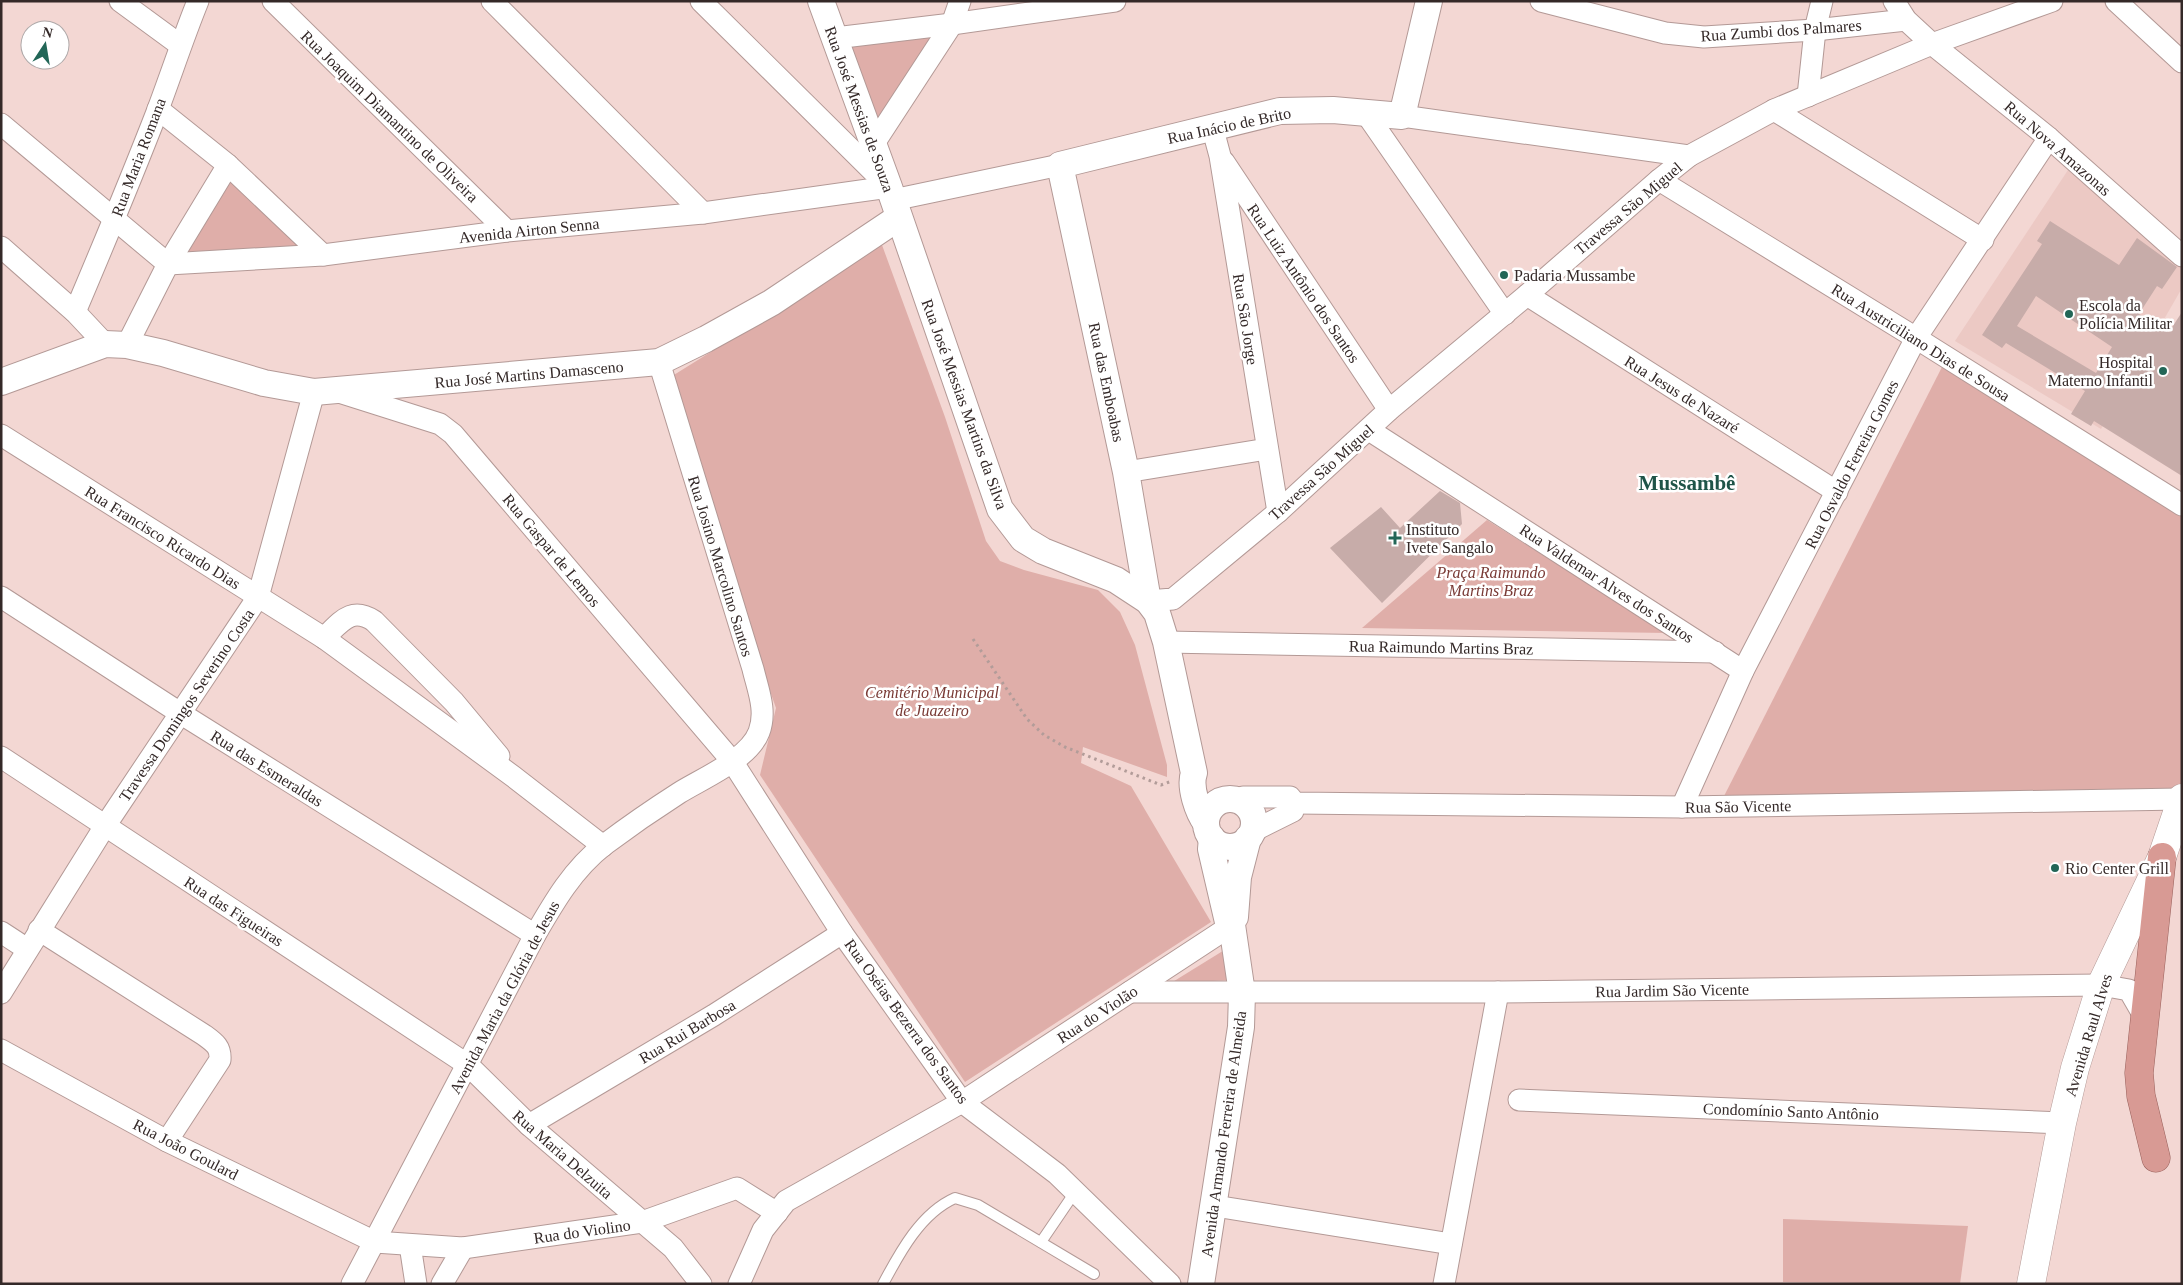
<svg xmlns="http://www.w3.org/2000/svg" width="2183" height="1285" font-family="'Times New Roman',serif">
  <style>
    .built { fill: #ecc9c4 }
    .green { fill: #dfaea9 }
    .building { fill: #c7aca9; fill-rule: evenodd }
    .lines { fill: none; stroke-linecap: round; stroke-linejoin: round }
    .service-casing { stroke: #b39996; stroke-width: 12 }
    .minor-casing { stroke: #b39996; stroke-width: 23 }
    .tertiary-casing { stroke: #b39996; stroke-width: 28 }
    .secondary-casing { stroke: #b39996; stroke-width: 29 }
    .trunk-casing { stroke: #99625d; stroke-width: 29 }
    .path { stroke: #b29c99; stroke-width: 3; stroke-dasharray: 2.5 4; stroke-linecap: butt }
    .service { stroke: #fff; stroke-width: 10 }
    .minor { stroke: #fff; stroke-width: 21 }
    .tertiary { stroke: #fff; stroke-width: 26 }
    .secondary { stroke: #fff; stroke-width: 28 }
    .trunk { stroke: #d89a94; stroke-width: 28 }
    .poi-dot { fill: #226657; stroke: #fff; stroke-width: 2 }
    .labels { text-anchor: middle; stroke-width: 5; stroke-linejoin: round; paint-order: stroke }
    .street-label { font-size: 16px; fill: #342928; stroke: #fff }
    .poi-label { font-size: 16px; fill: #342928; stroke: #fff; text-anchor: start }
    .park-label { font-size: 16px; font-style: italic; fill: #793a35; stroke: #fff }
    .district-label { font-size: 21px; font-weight: bold; fill: #1f5448; stroke: #fff }
  </style>
  <rect width="100%" height="100%" fill="#f3d7d3"/>
  <path class="built" d="M2068,170l114,95v23l-81,141 -146,-88z"/>
  <g class="green">
    <path d="M952,24l-79,121 -38,-107z"/>
    <path d="M232,180l82,74 -132,3z"/>
    <path d="M882,245l63,172 41,124 14,20 24,9 74,20 22,22 15,33 32,120v12l-84,-30 -2,16 50,23 80,136 -246,160 -205,-307 16,-67 -115,-325z"/>
    <path d="M1943,365l239,149v282l-461,6z"/>
    <path d="M1487,520l180,113 -305,-5z"/>
    <path d="M1226,949l8,31 -63,3z"/>
    <path d="M1783,1219l185,7 -8,58 -177,-2z"/>
  </g>
  <g class="building">
    <path d="M2050,221l69,44 18,-27 40,29 -15,22 -5,-3 -18,28 30,18 13,-20v164l-88,-55 -3,5 -20,-12 14,-23 -79,-48 -4,5 -20,-13 60,-91 -5,-3zM2036,296l76,51 -16,26 -79,-47z"/>
    <path d="M1440,491l20,12 2,21 -80,79 -52,-55 51,-41 19,21z"/>
  </g>
  <g class="lines">
    <g class="service-casing">
      <g id="service">
        <path d="M1041,1242l34,-50"/>
        <path d="M883,1284c17,-32 38,-71 72,-86l23,7 116,69"/>
      </g>
    </g>
    <g class="minor-casing">
      <g id="minor">
        <path d="M120,1l60,44"/>
        <path d="M273,1l234,230"/>
        <path d="M492,1l211,212"/>
        <path d="M701,1l188,186"/>
        <path d="M1541,1l124,32 39,4 111,-7 91,-10"/>
        <path d="M1894,1l12,19 26,24 117,94 133,118"/>
        <path d="M2116,1l66,61"/>
        <path d="M835,38l117,-14 163,-23"/>
        <path d="M1808,96l7,-66 7,-29"/>
        <path d="M158,109l70,56 95,90"/>
        <path d="M1774,110l209,130"/>
        <path d="M1365,112l140,202"/>
        <path d="M1402,116l287,40"/>
        <path d="M1,124l167,140"/>
        <path d="M1212,126l8,30 58,356"/>
        <path d="M873,145l79,-121 8,-23"/>
        <path d="M1224,162l165,248"/>
        <path d="M1659,180l257,158 266,167"/>
        <path d="M893,200l167,-35"/>
        <path d="M1,247l74,65 30,32"/>
        <path d="M168,264l155,-9 184,-24 196,-18 186,-26"/>
        <path d="M1527,295l310,197"/>
        <path d="M75,312c28,-66 56,-133 82,-200 14,-37 26,-74 41,-111"/>
        <path d="M127,345l41,-81 60,-99"/>
        <path d="M339,392l101,32 13,10 279,327 110,172 120,169 95,72 113,110"/>
        <path d="M1369,430l374,241"/>
        <path d="M1,435l323,203 190,139 89,69"/>
        <path d="M1126,472l141,-23"/>
        <path d="M1,597l179,116 355,222"/>
        <path d="M1148,601l25,-2 105,-87 111,-102 138,-115 132,-115 30,-24 85,-46 158,-66 120,-43"/>
        <path d="M324,638c17,-16 27,-32 50,-17l80,81 45,54"/>
        <path d="M1166,642l549,10"/>
        <path d="M1,757l467,308 61,60 144,123 28,36"/>
        <path d="M1235,800l8,-3h47l5,6 387,4 499,-8"/>
        <path d="M1682,807l61,-136 173,-333 133,-200"/>
        <path d="M1253,831l40,-20 2,-8"/>
        <path d="M39,930l165,105c11,8 17,12 16,25l-53,81"/>
        <path d="M1,932l26,17"/>
        <path d="M1130,992h368l603,-7 28,5 15,26"/>
        <path d="M1,993l104,-167 153,-229 56,-205"/>
        <path d="M1,1050l166,91 208,101 88,6 179,-26 95,-34 40,25"/>
        <path d="M1519,1100l543,23"/>
        <path d="M529,1125l185,-110 128,-82"/>
        <path d="M1215,1206l236,38"/>
        <path d="M410,1245l6,39"/>
        <path d="M352,1284l183,-349c19,-33 38,-66 69,-90 24,-18 50,-36 75,-52 24,-15 70,-34 80,-61 8,-21 -1,-42 -6,-63l-94,-307"/>
        <path d="M442,1284l21,-36"/>
        <path d="M739,1284l24,-54 23,-29 176,-99 270,-177"/>
        <path d="M1444,1284l54,-292"/>
      </g>
    </g>
    <g class="tertiary-casing">
      <g id="tertiary">
        <path d="M821,1l68,186 111,322 23,30 20,12 73,29 32,21 9,12 9,29 28,131c-5,14 4,39 12,50"/>
        <path d="M1,382l104,-38 22,1 36,8 101,30 50,9 345,-30 47,-23 65,-36 127,-85"/>
        <path d="M1148,601l-22,-129 -66,-307 220,-54 53,-1 69,6 27,-115"/>
        <circle cx="1230" cy="823" r="24"/>
        <path d="M1235,917l3,-40 10,-39"/>
        <path d="M1201,1284l40,-257 1,-34 -10,-68 -4,-3 -17,-73 1,-11"/>
      </g>
    </g>
    <g class="secondary-casing">
      <path id="secondary" d="M2031,1284l31,-161 13,-55 26,-83 61,-128 20,-59"/>
    </g>
    <g class="trunk-casing">
      <path id="trunk" d="M2156,1158l-15,-62 -2,-23 23,-216"/>
    </g>
    <path class="path" d="M973,639l54,80 17,16 21,12 96,38 11,-4"/>
    <use href="#service" class="service"/>
    <use href="#minor" class="minor"/>
    <use href="#tertiary" class="tertiary"/>
    <use href="#secondary" class="secondary"/>
    <use href="#trunk" class="trunk"/>
  </g>
  <g class="poi-dot">
    <circle cx="1504" cy="275" r="5"/>
    <circle cx="2069" cy="314" r="5"/>
    <circle cx="2163" cy="371" r="5"/>
    <path d="M1392.5 530.5h5v5h5v5h-5v5h-5v-5h-5v-5h5z"/>
    <circle cx="2055" cy="868" r="5"/>
  </g>
  <g class="labels">
    <g class="street-label">
      <text transform="translate(1781 30) rotate(-4)" y="6">Rua Zumbi dos Palmares</text>
      <text transform="translate(860 109) rotate(70)" y="6">Rua José Messias de Souza</text>
      <text transform="translate(390 116) rotate(44)" y="6">Rua Joaquim Diamantino de Oliveira</text>
      <text transform="translate(1229 125) rotate(-12)" y="6">Rua Inácio de Brito</text>
      <text transform="translate(2058 148) rotate(41)" y="6">Rua Nova Amazonas</text>
      <text transform="translate(138 157) rotate(-69)" y="6">Rua Maria Romana</text>
      <text transform="translate(1628 208) rotate(-40)" y="6">Travessa São Miguel</text>
      <text transform="translate(529 230) rotate(-6)" y="6">Avenida Airton Senna</text>
      <text transform="translate(1304 283) rotate(56)" y="6">Rua Luiz Antônio dos Santos</text>
      <text transform="translate(1246 319) rotate(81)" y="6">Rua São Jorge</text>
      <text transform="translate(1921 342) rotate(32)" y="6">Rua Austriciliano Dias de Sousa</text>
      <text transform="translate(529 374) rotate(-5)" y="6">Rua José Martins Damasceno</text>
      <text transform="translate(1107 382) rotate(78)" y="6">Rua das Emboabas</text>
      <text transform="translate(1682 394) rotate(32)" y="6">Rua Jesus de Nazaré</text>
      <text transform="translate(965 404) rotate(70)" y="6">Rua José Messias Martins da Silva</text>
      <text transform="translate(1851 464) rotate(-63)" y="6">Rua Osvaldo Ferreira Gomes</text>
      <text transform="translate(1321 472) rotate(-42)" y="6">Travessa São Miguel</text>
      <text transform="translate(163 537) rotate(32)" y="6">Rua Francisco Ricardo Dias</text>
      <text transform="translate(552 550) rotate(50)" y="6">Rua Gaspar de Lemos</text>
      <text transform="translate(721 566) rotate(73)" y="6">Rua Josino Marcolino Santos</text>
      <text transform="translate(1607 583) rotate(33)" y="6">Rua Valdemar Alves dos Santos</text>
      <text transform="translate(1441 647) rotate(1)" y="6">Rua Raimundo Martins Braz</text>
      <text transform="translate(186 705) rotate(-56)" y="6">Travessa Domingos Severino Costa</text>
      <text transform="translate(267 768) rotate(32)" y="6">Rua das Esmeraldas</text>
      <text transform="translate(1738 806) rotate(-1)" y="6">Rua São Vicente</text>
      <text transform="translate(234 911) rotate(33)" y="6">Rua das Figueiras</text>
      <text transform="translate(1672 990) rotate(-1)" y="6">Rua Jardim São Vicente</text>
      <text transform="translate(504 997) rotate(-62)" y="6">Avenida Maria da Glória de Jesus</text>
      <text transform="translate(1097 1014) rotate(-33)" y="6">Rua do Violão</text>
      <text transform="translate(907 1021) rotate(54)" y="6">Rua Oséias Bezerra dos Santos</text>
      <text transform="translate(687 1031) rotate(-31)" y="6">Rua Rui Barbosa</text>
      <text transform="translate(2088 1035) rotate(-73)" y="6">Avenida Raul Alves</text>
      <text transform="translate(1791 1111) rotate(2)" y="6">Condomínio Santo Antônio</text>
      <text transform="translate(1223 1134) rotate(-82)" y="6">Avenida Armando Ferreira de Almeida</text>
      <text transform="translate(186 1149) rotate(27)" y="6">Rua João Goulard</text>
      <text transform="translate(563 1154) rotate(41)" y="6">Rua Maria Delzuita</text>
      <text transform="translate(582 1231) rotate(-8)" y="6">Rua do Violino</text>
    </g>
    <g class="poi-label">
      <text x="1514" y="281">Padaria Mussambe</text>
      <text x="2079" y="311">Escola da<tspan x="2079" dy="18">Polícia Militar</tspan></text>
      <text x="2153" y="368" text-anchor="end">Hospital<tspan x="2153" dy="18">Materno Infantil</tspan></text>
      <text x="1406" y="535">Instituto<tspan x="1406" dy="18">Ivete Sangalo</tspan></text>
      <text x="2065" y="874">Rio Center Grill</text>
    </g>
    <g class="park-label">
      <text x="1491" y="578">Praça Raimundo<tspan x="1491" dy="18">Martins Braz</tspan></text>
      <text x="932" y="698">Cemitério Municipal<tspan x="932" dy="18">de Juazeiro</tspan></text>
    </g>
    <g class="district-label">
      <text x="1687" y="490">Mussambê</text>
    </g>
  </g>
  <rect width="2183" height="1285" fill="none" stroke="#342928" stroke-width="5"/>
  <g transform="translate(45 45) rotate(12)"><circle r="24" fill="#ffffff" stroke="#aea9a9"/>
  <path d="M0-4L9 19L0 12L-9 19Z" fill="#226657"/>
  <text y="-8" font-size="14" font-weight="bold" text-anchor="middle" fill="#342928">N</text>
  </g>
</svg>
